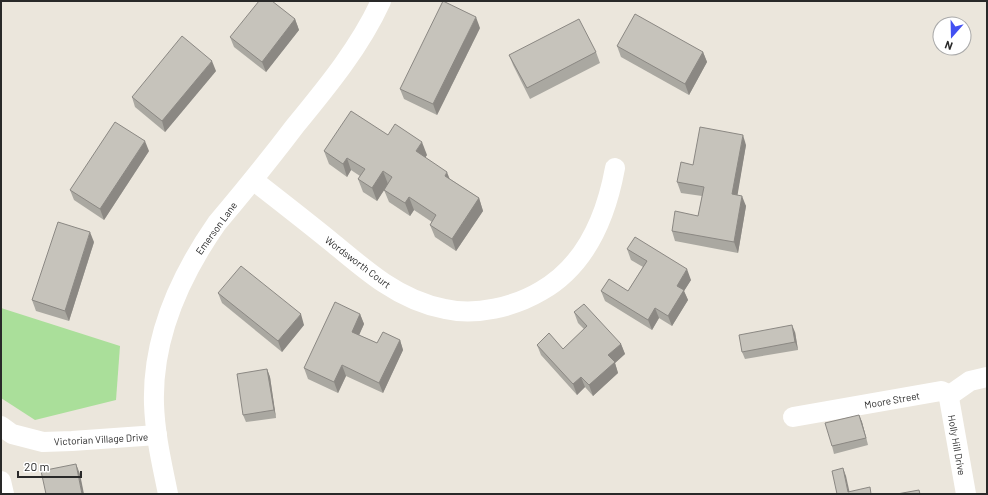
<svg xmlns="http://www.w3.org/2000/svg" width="988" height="495" font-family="Barlow,sans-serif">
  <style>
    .green { fill: #aadf9a }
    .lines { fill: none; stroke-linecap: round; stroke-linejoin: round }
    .minor { stroke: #fff; stroke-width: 20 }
    .wall { fill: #aaa8a1 }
    .shaded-wall { fill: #8b8883 }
    .building { fill: #c6c3bb; stroke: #8b8883 }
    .labels { text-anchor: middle; stroke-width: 3.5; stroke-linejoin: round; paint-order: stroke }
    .street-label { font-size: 10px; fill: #292929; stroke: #fff }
  </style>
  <rect width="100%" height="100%" fill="#ebe6dc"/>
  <path class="green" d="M1,308l119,38 -4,54 -81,20 -34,-22z"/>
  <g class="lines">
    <g class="minor">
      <path d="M253,180c27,21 54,42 81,64 16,13 32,27 50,39 18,12 40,22 61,26 31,7 69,-2 96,-18 44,-25 65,-74 74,-123"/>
      <path d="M950,395l-1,3 17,96"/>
      <path d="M950,395l20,-14 17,-4"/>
      <path d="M793,417l148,-26 9,4"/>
      <path d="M1,426l11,8 31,8 29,-1 85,-6"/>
      <path d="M1,481l3,13"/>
      <path d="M168,494c-6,-30 -13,-59 -14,-90 -2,-65 26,-128 63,-181 27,-32 53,-64 78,-97 32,-39 65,-79 86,-125"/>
    </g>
  </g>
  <g class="wall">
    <path d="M295,19l4,11 -33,42 -32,-25 -4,-10z"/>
    <path d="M480,28l-43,87 -33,-16 -4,-10z"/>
    <path d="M617,46l86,6 4,10 -18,33 -68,-38z"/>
    <path d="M596,52l4,11 -70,36 -17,-34 -4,-10z"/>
    <path d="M216,71l-51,61 -30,-25 -3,-10z"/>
    <path d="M746,145l-9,50 9,11 -8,47 -63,-12 -3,-10 26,-15 4,-20 -21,-3 -4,-11 16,-17z"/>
    <path d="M149,151l-45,69 -30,-20 -4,-10z"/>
    <path d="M324,151l103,4 -2,2 25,22 29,19 4,13 -27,40 -21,-14 -5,-12 2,-3 -18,-12 -4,6 -21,-14 -5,-12 4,-6 -11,17 -14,-9 -5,-13 2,-3 -9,-6 -4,7 -18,-13z"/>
    <path d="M94,242l-25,79 -33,-10 -4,-11z"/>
    <path d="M627,249l64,31 -7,11 4,9 -16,26 -13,-8 -7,12 -47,-29 -4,-10h27l15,-24 -12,-7z"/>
    <path d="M218,293l86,32 -22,27 -60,-49z"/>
    <path d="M574,312l47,32 4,10 -10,9 3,10 -25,23 -8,-9 -8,8 -36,-40 -4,-10 26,4 21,-20 -6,-6z"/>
    <path d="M360,314l4,10 -5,11 18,8 23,-3 3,10 -20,43 -37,-17 -8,17 -30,-14 -4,-11z"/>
    <path d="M795,332l3,18 -53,9 -3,-7z"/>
    <path d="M267,369l3,8 6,41 -30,4 -3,-7z"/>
    <path d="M859,415l3,7 6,23 -34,9 -2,-8z"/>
  </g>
  <g class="shaded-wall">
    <path d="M476,17l4,11 -43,87 -4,-11z"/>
    <path d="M295,19l4,11 -33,42 -4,-10z"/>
    <path d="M703,52l4,10 -18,33 -4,-11z"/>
    <path d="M212,61l4,10 -51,61 -3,-11z"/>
    <path d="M743,135l3,10 -10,59 -4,-10z"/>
    <path d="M145,141l4,10 -45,69 -4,-11z"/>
    <path d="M422,142l5,13 -6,9 -5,-13z"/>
    <path d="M347,158l4,12 -4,7 -4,-13z"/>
    <path d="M383,171l5,13 -11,17 -5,-13z"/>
    <path d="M447,172l5,13 -7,-9z"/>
    <path d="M742,196l4,10 -8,47 -4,-11z"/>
    <path d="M409,197l5,13 -4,6 -5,-13z"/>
    <path d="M479,198l4,13 -27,40 -4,-12z"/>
    <path d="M90,232l4,10 -25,79 -4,-10z"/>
    <path d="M687,269l4,11 -7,11 4,9 -16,26 -4,-10 9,-30z"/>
    <path d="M655,308l4,10 -7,12 -4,-10z"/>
    <path d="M301,314l3,11 -22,27 -4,-11z"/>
    <path d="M360,314l4,10 -8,18 -4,-10z"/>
    <path d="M792,325l3,7 3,18 -3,-8z"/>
    <path d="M400,340l3,10 -20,43 -4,-10z"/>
    <path d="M621,344l4,10 -10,9 3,10 -25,23 -4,-11 19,-30z"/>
    <path d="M342,365l4,11 -8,17 -4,-11z"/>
    <path d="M267,369l3,8 6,41 -2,-8z"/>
    <path d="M581,377l4,10 -8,8 -4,-11z"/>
    <path d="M859,415l3,7 6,23 -2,-7z"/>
    <path d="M76,464l4,10 4,20h-2z"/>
    <path d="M843,468l3,8 4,18 -2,-2z"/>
  </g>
  <g class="building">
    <path d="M259,1h13l23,18 -33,43 -32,-25z"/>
    <path d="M443,1l33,16 -43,87 -33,-15z"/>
    <path d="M635,14l68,38 -18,32 -68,-38z"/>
    <path d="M579,19l17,33 -69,36 -18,-33z"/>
    <path d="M182,36l30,25 -50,60 -30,-24z"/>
    <path d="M351,111l37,24 7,-11 27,18 -6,9 31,21 -2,4 34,22 -27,41 -22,-14 6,-10 -27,-18 -4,6 -21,-13 8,-13 -9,-6 -11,17 -14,-9 7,-10 -18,-11 -4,6 -19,-13z"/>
    <path d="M115,122l30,19 -45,68 -30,-19z"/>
    <path d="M700,127l43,8 -11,59 10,2 -8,46 -62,-11 3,-20 23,5 6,-29 -27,-5 4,-20 12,3z"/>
    <path d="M58,222l32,10 -25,79 -33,-11z"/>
    <path d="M635,237l52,32 -10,17 7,4 -16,26 -13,-8 -7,12 -47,-29 8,-12 19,12 19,-30 -20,-12z"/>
    <path d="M241,266l60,48 -23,27 -60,-48z"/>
    <path d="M335,302l25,12 -8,18 25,11 6,-11 17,8 -21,43 -37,-18 -8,17 -30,-14z"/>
    <path d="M584,304l37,40 -13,11 7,7 -26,23 -8,-8 -8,7 -36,-39 12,-12 14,16 24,-23 -13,-14z"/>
    <path d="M792,325l3,17 -53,10 -3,-17z"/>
    <path d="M267,369l7,41 -31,5 -6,-41z"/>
    <path d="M859,415l7,23 -34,8 -7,-23z"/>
    <path d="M76,464l6,30h-36l-5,-23z"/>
    <path d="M843,468l5,24 22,-5 1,7h-34l-5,-23z"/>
    <path d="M919,490l1,4h-23z"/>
  </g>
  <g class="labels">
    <g class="street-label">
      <text transform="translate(216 228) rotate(-54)" y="4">Emerson Lane</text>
      <text transform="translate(358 262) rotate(37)" y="4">Wordsworth Court</text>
      <text transform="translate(892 400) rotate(-10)" y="4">Moore Street</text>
      <text transform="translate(101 439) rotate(-3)" y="4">Victorian Village Drive</text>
      <text transform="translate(957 445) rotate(80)" y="4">Holly Hill Drive</text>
    </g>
  </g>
  <rect width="988" height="495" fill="none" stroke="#292929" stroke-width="4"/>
  <g transform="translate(952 36) rotate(200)"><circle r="19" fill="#ffffff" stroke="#a9a9a9"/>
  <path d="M0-3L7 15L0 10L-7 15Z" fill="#4250f2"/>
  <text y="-6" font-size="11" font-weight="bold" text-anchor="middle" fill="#292929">N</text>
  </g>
  <path d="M18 471v6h63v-6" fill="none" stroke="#292929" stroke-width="2"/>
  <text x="24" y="471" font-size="12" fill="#292929" stroke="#ffffff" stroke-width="3" paint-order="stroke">20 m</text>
</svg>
